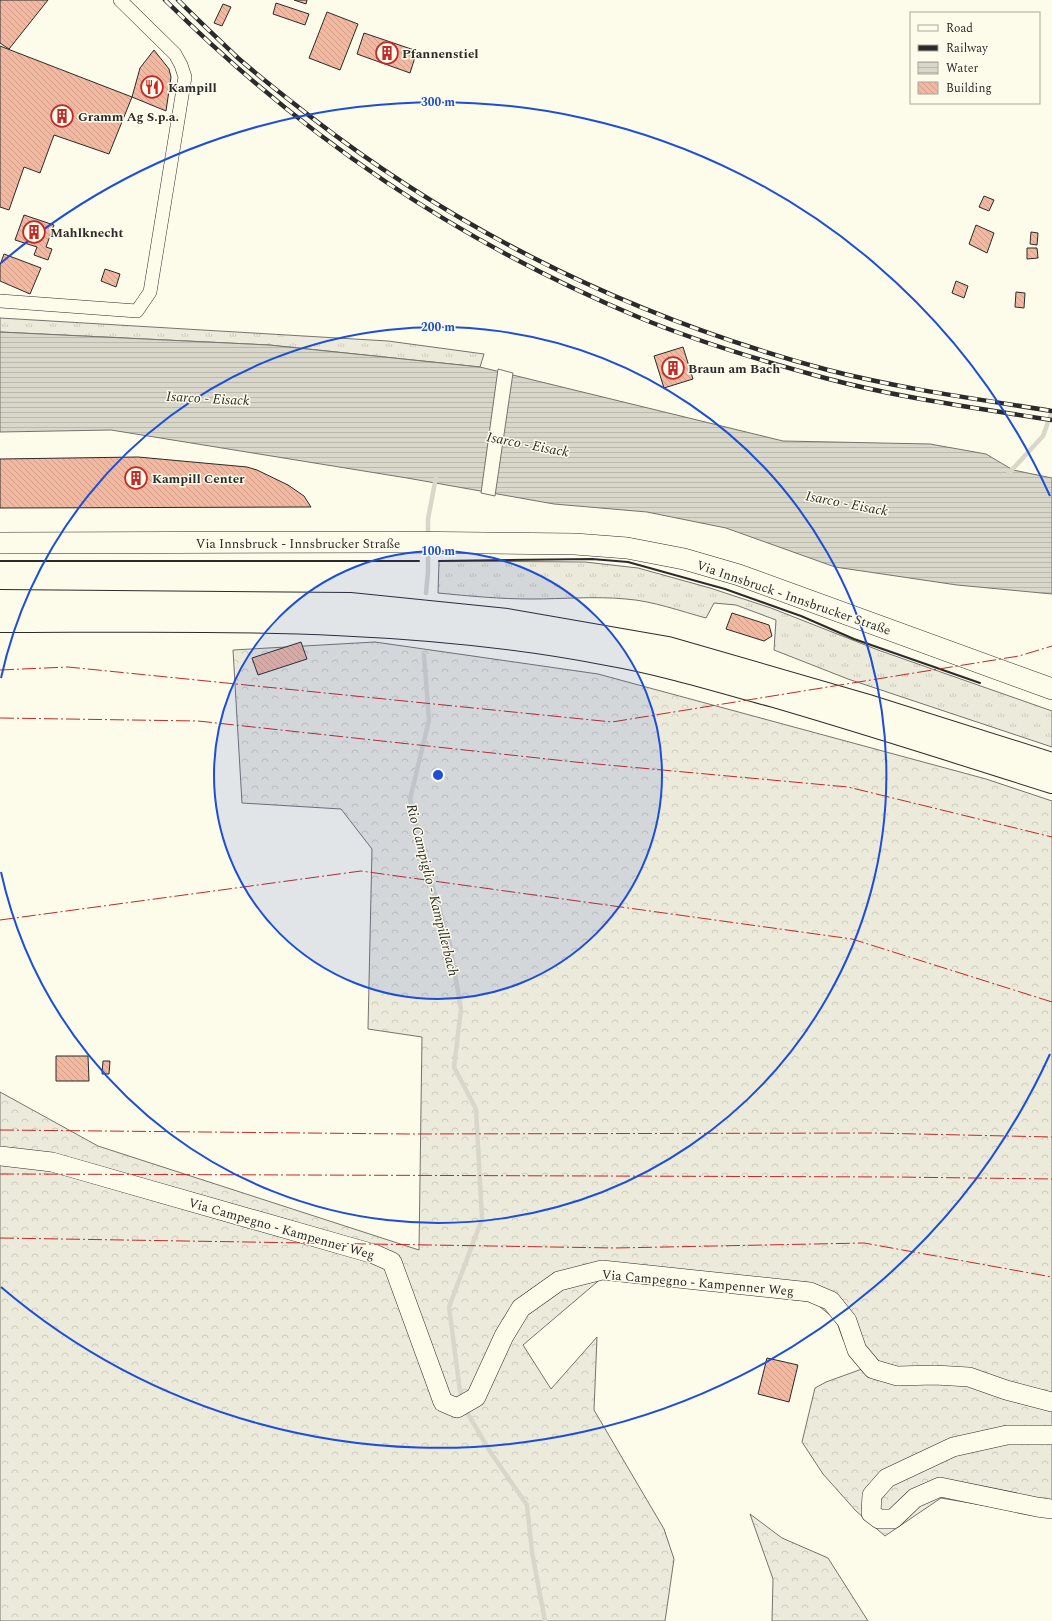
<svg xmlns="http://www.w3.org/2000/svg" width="1052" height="1621" font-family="Spectral,serif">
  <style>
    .grass { fill: url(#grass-tufts); stroke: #74746e }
    .forest { fill: url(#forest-crowns); stroke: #74746e }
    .water { fill: url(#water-rules); stroke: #74746e }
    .pier { fill: #fdfbea; stroke: #74746e }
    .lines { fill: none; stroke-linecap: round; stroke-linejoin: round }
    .stream { stroke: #d8d7c9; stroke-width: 4.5 }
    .building { fill: url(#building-back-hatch); stroke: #2b2b2b }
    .street-casing { stroke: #2b2b2b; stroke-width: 14 }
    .secondary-casing { stroke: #2b2b2b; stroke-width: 20 }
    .primary-casing { stroke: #2b2b2b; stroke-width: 22 }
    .highway-casing { stroke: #2b2b2b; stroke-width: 24 }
    .street { stroke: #fdfbea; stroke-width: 13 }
    .secondary { stroke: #fdfbea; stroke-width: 19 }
    .primary { stroke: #fdfbea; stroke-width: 21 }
    .highway { stroke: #fdfbea; stroke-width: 22 }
    .rail-casing { stroke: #2b2b2b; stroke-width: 4.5 }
    .rail { stroke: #fdfbea; stroke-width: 3; stroke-dasharray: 9; stroke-linecap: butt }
    .wall { stroke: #2b2b2b; stroke-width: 2 }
    .power { stroke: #c62828; stroke-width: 1; stroke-dasharray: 14 3 2 3; stroke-linecap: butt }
    .ring { fill: none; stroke: #1d4ed8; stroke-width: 2 }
    .labels { text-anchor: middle; stroke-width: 3; stroke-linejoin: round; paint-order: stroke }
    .poi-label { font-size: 13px; font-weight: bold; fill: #2b2b2b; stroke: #fdfbea; text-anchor: start }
    .street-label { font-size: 13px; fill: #2b2b2b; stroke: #fdfbea }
    .water-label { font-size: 14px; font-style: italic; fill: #2b2b2b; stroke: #fdfbea }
    .centre { fill: #1d4ed8; stroke: #fdfbea; stroke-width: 2 }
    .ring-label { font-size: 12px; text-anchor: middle; font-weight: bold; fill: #1d4ed8; stroke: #fdfbea; stroke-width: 3; stroke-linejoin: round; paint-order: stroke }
  </style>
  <defs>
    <pattern id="grass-tufts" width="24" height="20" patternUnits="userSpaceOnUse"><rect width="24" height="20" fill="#ecebdb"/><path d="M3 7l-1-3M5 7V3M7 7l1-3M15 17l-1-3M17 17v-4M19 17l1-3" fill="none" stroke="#cbcabc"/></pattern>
    <pattern id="forest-crowns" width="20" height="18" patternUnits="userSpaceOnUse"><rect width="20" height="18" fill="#ecebdb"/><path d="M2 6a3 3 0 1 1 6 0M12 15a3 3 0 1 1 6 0" fill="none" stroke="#cbcabc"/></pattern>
    <pattern id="water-rules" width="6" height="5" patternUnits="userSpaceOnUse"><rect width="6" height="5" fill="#d8d7c9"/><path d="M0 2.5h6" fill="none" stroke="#bab9ad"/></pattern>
    <pattern id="building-back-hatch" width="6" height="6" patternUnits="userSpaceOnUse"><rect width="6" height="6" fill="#f2b8a0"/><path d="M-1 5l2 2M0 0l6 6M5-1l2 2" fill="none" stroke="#d09e8a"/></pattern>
  </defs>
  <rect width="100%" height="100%" fill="#fdfbea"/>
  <g class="grass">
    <path d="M0,318l388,23 96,13 -4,13 -211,-22 -269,-13z"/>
    <path d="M439,561l146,1 53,6 72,20 61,20 107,42 174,61v36l-204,-68 -74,-29 2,-30 -40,-15 -22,-2 -8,15c-26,-7 -53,-17 -80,-19 -31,-3 -63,0 -94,0 -32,0 -63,-3 -94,-6z"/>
  </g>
  <g class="forest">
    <path d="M375,642l223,32 388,105 66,22v716l-111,-19 -56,38 -29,-25 -33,-37 -21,-32 13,-54 11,-6 36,-13 -19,-30 -7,-19 -22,-18 -211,-25 -80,68 28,44 46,-52 -3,73 70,119 10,30 -9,62h-665v-529l98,54 321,104 3,-213 -54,-8 4,-180 -31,-40 -99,-6 -9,-153z"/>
    <path d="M750,1514l32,24 46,20 40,63h-96l1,-42z"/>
  </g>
  <path class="water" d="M0,332l269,13 211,22 303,74 147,3 56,10 27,16 39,8v116l-95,-9 -122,-18 -109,-39 -79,-16 -93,-8 -147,-26 -296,-48 -111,2z"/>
  <path class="pier" d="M498,369l15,4 -18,123 -14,-3z"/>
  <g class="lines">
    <g class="stream">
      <path d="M1008,474l35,-38 9,-25"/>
      <path d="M428,537v-18l8,-42"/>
      <path d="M426,593l2,-21v-24"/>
      <path d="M424,655l5,65 -19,79 10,45 30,101 11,64 -7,58 22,42 6,110 -33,88 11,84 3,9"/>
      <path d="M465,1409l26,44 36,52 5,47 13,69"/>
    </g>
  </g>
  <g class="building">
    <path d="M0,0h48l-39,49 -9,-6z"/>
    <path d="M294,0h13l-1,4z"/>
    <path d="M276,3l33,11 -4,11 -32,-11z"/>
    <path d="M223,4l8,3 -9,19 -8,-3z"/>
    <path d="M327,12l31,12 -18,46 -31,-12z"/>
    <path d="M364,33l53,18 -7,22 -53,-19z"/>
    <path d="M0,46l132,51 -23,57 -55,-19 -14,38 -16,-6 -15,43 -9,-3z"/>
    <path d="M154,50l15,19 2,8 -5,34 -34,-14 8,-29z"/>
    <path d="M984,196l10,4 -5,11 -10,-4z"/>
    <path d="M24,215l30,10 -8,22 6,2 -4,11 -14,-5 3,-8 -22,-7z"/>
    <path d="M976,225l18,8 -7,20 -18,-9z"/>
    <path d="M1031,232l7,1 -1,12 -7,-1z"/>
    <path d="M1027,248h10l1,10 -11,1z"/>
    <path d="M4,254l37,14 -11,26 -30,-13v-16z"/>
    <path d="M105,269l15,5 -4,13 -15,-6z"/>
    <path d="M956,281l12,5 -4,12 -12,-5z"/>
    <path d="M1016,292l9,1 -1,15 -9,-1z"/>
    <path d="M683,347l10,32 -29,9 -10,-32z"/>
    <path d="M138,457l109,10 10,3 31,15 16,11 7,11 -311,1v-49z"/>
    <path d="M732,613l37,12 3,11 -8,5 -38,-12z"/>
    <path d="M301,642l6,17 -49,16 -6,-17z"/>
    <path d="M56,1056h32l1,25h-33z"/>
    <path d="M103,1061h7l-1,13h-7z"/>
    <path d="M767,1358l31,7 -9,37 -31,-8z"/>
  </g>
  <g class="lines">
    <g class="street-casing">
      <path id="street" d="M0,301l137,10 13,-19 35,-215 -4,-12 -6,-11 -55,-54"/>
    </g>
    <g class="secondary-casing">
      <g id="secondary">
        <path d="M0,1156l52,6 322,92 18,8 51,140 14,6 19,-11 28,-61 17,-28 38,-27 43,-11 208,22 21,9 16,20 10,29 16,19 24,7 38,-1 34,2 37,13 46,12"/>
        <path d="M1052,1435h-45l-54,12 -66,31 -15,17 -1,18 8,6h14l22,-21 25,-11 97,20 15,2"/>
      </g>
    </g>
    <g class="primary-casing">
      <path id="primary" d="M0,543l394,-1 181,2 52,4 57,11 55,16 313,114"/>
    </g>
    <g class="highway-casing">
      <g id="highway">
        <path d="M0,601l350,3 157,16 161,28 197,57 187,59"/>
        <path d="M0,621c202,0 407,-6 607,33 57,10 112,27 167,42 93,27 186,57 278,86"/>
      </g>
    </g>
    <use href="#street" class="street"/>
    <use href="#secondary" class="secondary"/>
    <use href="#primary" class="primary"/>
    <use href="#highway" class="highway"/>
    <g class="rail-casing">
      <g id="rail">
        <path d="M165,0c139,138 292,241 473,317 60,25 124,44 187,61 74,20 151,30 227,42"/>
        <path d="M178,0c20,20 40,39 60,58 24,21 49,40 73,59 156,121 327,202 517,253 74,19 149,29 224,41"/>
      </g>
    </g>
    <use href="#rail" class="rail"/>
    <g class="wall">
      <path d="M0,561h419"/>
      <path d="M439,561l153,-2 36,3 97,27 76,27 53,23 126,44"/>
    </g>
    <g class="power">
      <path d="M0,670l68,-3 544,55 407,-66 33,-10"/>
      <path d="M0,718l198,3 377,41 273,25 204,50"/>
      <path d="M0,920l361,-49 491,68 200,63"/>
      <path d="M0,1130l409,4 464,-1 179,4"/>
      <path d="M0,1174l896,3 156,2"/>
      <path d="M0,1238l615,10 249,-5 188,34"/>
    </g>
  </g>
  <circle cx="438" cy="775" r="224" fill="#1d4ed8" fill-opacity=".12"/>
  <g class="ring">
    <circle cx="438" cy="775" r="224"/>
    <path d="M1 678A448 448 0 1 1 1 872"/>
    <path d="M1050 1054A673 673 0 0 1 1 1287M1 263A673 673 0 0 1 1050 496"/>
  </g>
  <defs>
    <g id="building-ring" transform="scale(1.15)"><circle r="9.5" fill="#fdfbea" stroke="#c62828" stroke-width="1.5"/><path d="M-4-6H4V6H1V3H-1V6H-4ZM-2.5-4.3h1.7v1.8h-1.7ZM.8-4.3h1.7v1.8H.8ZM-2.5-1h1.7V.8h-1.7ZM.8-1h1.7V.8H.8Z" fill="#c62828"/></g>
    <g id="restaurant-ring" transform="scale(1.15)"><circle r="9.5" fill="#fdfbea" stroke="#c62828" stroke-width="1.5"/><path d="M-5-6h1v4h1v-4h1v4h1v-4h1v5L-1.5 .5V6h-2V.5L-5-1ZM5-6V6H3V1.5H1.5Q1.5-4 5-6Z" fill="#c62828"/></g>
  </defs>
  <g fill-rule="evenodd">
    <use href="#building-ring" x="387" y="53"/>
    <use href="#restaurant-ring" x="152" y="87"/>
    <use href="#building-ring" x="62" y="116"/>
    <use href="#building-ring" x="34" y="232"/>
    <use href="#building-ring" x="673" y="368"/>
    <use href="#building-ring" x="136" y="478"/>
  </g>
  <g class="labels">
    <g class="poi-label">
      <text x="402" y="58">Pfannenstiel</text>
      <text x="168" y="92">Kampill</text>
      <text x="78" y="121">Gramm Ag S.p.a.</text>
      <text x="50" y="237">Mahlknecht</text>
      <text x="688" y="373">Braun am Bach</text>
      <text x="152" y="483">Kampill Center</text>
    </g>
    <g class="street-label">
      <text x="298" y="548">Via Innsbruck - Innsbrucker Straße</text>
      <text transform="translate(794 597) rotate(19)" y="5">Via Innsbruck - Innsbrucker Straße</text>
      <text transform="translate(282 1228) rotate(16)" y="5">Via Campegno - Kampenner Weg</text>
      <text transform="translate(698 1282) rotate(5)" y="5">Via Campegno - Kampenner Weg</text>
    </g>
    <g class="water-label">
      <text transform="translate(208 398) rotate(3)" y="5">Isarco - Eisack</text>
      <text transform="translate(528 444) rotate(11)" y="5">Isarco - Eisack</text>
      <text transform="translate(847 503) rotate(11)" y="5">Isarco - Eisack</text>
      <text transform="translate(433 890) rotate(76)" y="5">Rio Campiglio - Kampillerbach</text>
    </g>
  </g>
  <circle cx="438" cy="775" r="6" class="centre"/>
  <g class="ring-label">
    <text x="438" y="106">300 m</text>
    <text x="438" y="331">200 m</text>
    <text x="438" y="555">100 m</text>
  </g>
  <rect x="910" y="12" width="130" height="92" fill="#fdfbea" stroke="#a9a89e"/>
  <rect x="918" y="25" width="20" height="6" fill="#fdfbea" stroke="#a9a89e"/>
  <text x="946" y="32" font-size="12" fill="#2b2b2b">Road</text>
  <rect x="918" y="45" width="20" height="6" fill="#2b2b2b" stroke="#a9a89e"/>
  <text x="946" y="52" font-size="12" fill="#2b2b2b">Railway</text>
  <rect x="918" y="62" width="20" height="12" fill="url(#water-rules)" stroke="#a9a89e"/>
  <text x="946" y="72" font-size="12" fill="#2b2b2b">Water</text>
  <rect x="918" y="82" width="20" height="12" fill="url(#building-back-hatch)" stroke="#a9a89e"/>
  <text x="946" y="92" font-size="12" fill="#2b2b2b">Building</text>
</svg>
